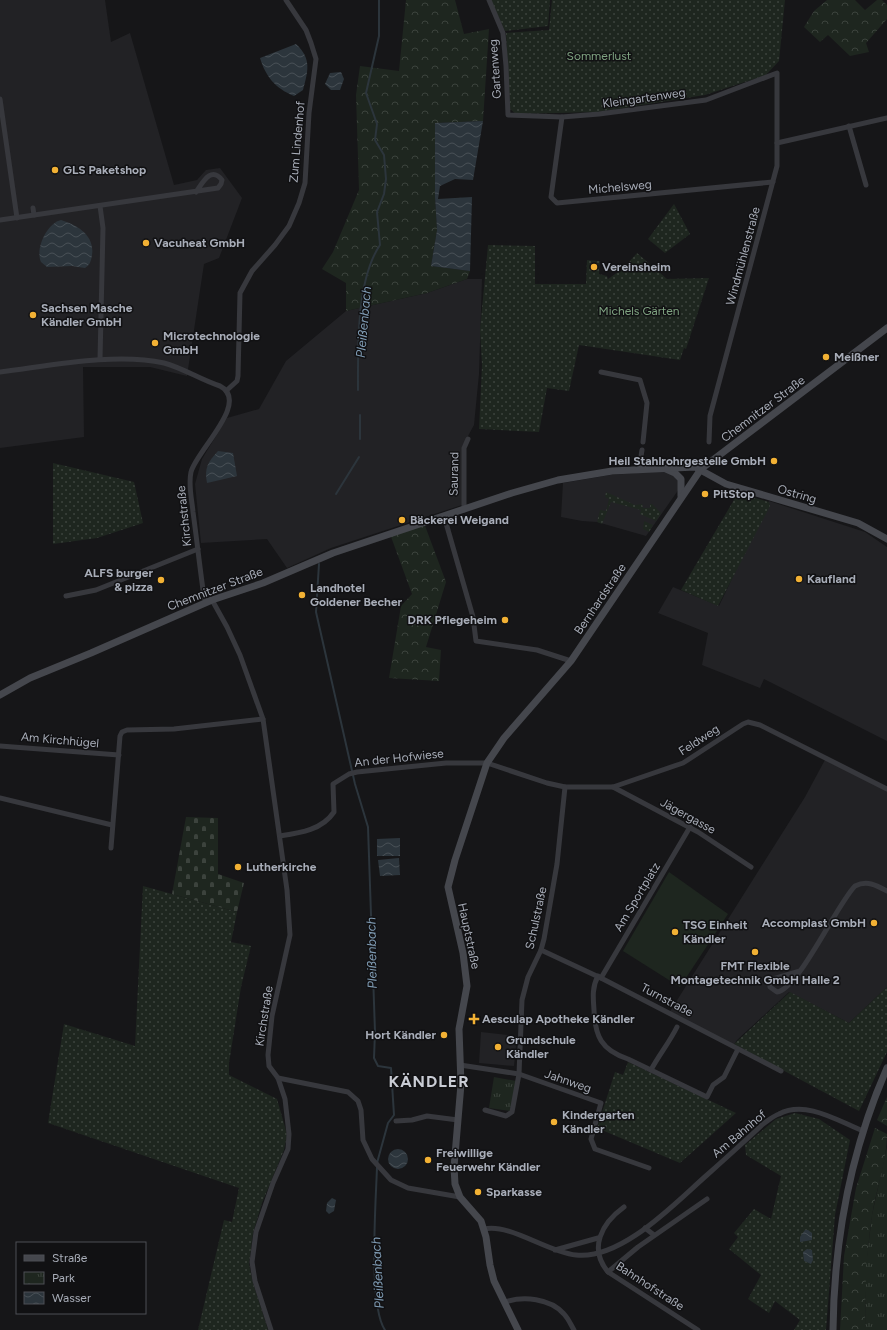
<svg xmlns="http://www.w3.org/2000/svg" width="887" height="1330" font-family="Figtree,sans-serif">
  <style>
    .built { fill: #222225 }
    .grass { fill: url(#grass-dots) }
    .forest { fill: url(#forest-crowns) }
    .cemetery { fill: url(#cemetery-stones) }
    .park { fill: url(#park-tufts) }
    .pitch { fill: #1e261f }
    .water { fill: url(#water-waves) }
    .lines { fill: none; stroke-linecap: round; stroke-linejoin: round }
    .stream { stroke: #2c353c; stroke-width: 2 }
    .street { stroke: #37383d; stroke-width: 5 }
    .secondary { stroke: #45474d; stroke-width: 7 }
    .poi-dot { fill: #f2b134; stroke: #111113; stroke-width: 1.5 }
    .labels { text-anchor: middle; stroke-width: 3; stroke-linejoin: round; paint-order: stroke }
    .park-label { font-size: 12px; fill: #7fa381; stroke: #111113 }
    .street-label { font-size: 12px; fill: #a8adb8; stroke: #111113 }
    .poi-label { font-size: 12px; font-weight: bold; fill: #a8adb8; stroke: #111113; text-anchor: start }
    .water-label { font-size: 13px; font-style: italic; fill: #7f9bb3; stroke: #111113 }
    .district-label { font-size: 16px; font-weight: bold; letter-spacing: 1px; fill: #c9ccd4; stroke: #111113 }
  </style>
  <defs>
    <pattern id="grass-dots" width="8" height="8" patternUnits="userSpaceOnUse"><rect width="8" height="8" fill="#1e261f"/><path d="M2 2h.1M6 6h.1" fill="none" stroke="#3c433d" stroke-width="1.8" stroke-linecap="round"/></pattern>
    <pattern id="forest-crowns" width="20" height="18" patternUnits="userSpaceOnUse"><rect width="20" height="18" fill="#1e261f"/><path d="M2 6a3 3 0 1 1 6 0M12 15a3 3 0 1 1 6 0" fill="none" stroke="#3c433d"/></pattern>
    <pattern id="cemetery-stones" width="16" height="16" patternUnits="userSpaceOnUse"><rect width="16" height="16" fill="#1e261f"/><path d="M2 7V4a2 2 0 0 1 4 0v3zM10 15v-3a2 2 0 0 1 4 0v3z" fill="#3c433d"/></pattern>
    <pattern id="park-tufts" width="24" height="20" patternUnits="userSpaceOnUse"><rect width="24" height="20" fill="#1e261f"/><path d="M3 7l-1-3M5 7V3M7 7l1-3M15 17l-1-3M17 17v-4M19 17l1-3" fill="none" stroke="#3c433d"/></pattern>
    <pattern id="water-waves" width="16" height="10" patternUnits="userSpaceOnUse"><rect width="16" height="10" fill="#2c353c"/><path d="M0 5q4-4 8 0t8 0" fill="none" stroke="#485056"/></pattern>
  </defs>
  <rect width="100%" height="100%" fill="#161618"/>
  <g class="built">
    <path d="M0,0h105l6,42 19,-9 44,152 23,-5 9,-10 14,-2 22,30 -23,60 -15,6 -17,112 -37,-9h-67l1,70 -84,11z"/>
    <path d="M467,279h15l-3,95 -5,51 -12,22v58l-131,43 -44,20 -20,-29 -66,4 -6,-59 7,-25 25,-41 32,-9 27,-48 60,-50 81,-18z"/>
    <path d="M649,472h20l10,8v9l-33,47 -49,-14 -15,-1 -21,-4 2,-34 47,-8z"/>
    <path d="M769,501l96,31 22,15v194l-123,-62 -4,9 -58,-23 6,-32 -50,-20 15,-26 46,19z"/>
    <path d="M826,758l61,31v198l-38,36 -60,-31 -52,48 -4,6 -64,-33 136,-216z"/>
    <path d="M481,1032l36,4 -3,30 -35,-3z"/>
  </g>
  <g class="grass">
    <path d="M491,0h59l-2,26 -43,5z"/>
    <path d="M552,0h233l-6,61 -13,14 -61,20 -108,17 -81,2 -6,-5 -4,-76 43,-3z"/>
    <path d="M674,204l16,30 -25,19 -17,-14z"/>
    <path d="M488,245l47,1v38h51l1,-24 13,1 -1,13 8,2 1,3 10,-7h2l17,-19 30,26 42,-1 -23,71 -2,-1 -4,12 -101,-15 -10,46 -22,-3 -8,44 -60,-3 3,-64 -2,-35z"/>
    <path d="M53,463l81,19 9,41 -46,15 -44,6z"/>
    <path d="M606,492l29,13 7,-1 1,4h7v-4h2l9,9 -5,8 -16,-7 1,-4 -30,-8 -9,22 -5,-2 3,-12 6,1 3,-12 -4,-2z"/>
    <path d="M738,493l31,9 1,4 -52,100 -37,-16z"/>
    <path d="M644,521l9,4 -4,7 -6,-3z"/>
    <path d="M143,886l94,26 -6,30 20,4 -10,41 -12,76v12l48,24 10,35 -3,16 -22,53 -9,30 -4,31 4,19 15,47h-70l26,-110 8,2 7,-34 -191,-65 16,-99 71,22z"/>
    <path d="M887,987v65l-28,59 -125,-67 56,-52 59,31z"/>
    <path d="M628,1062l108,51 -56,50 -83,-35 18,-56 8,3z"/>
    <path d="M795,1113l24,6 31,21 -15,75 -9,115h-32l6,-10 -25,-19 -6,12 -21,-14 13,-24 -32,-26 9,-12 -4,-4 20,-24 17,10 10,-43 -35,-21 -1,-10 31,-26z"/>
  </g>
  <g class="forest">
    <path d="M406,0h49l9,34 25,-5 -6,92 -48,2v74l2,33 -6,36 39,5 -3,8 -40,14 -81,18v-28l-24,-14 11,-17 26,-62 -3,-95 4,-29 39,5z"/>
    <path d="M827,0h28l10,10 12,-10h5l5,5v14l-21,24 3,9 -19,4 -22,-21 -8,7 -16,-15 10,-16z"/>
    <path d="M424,523l22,59 -20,65 15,3 -2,31 -50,-3 12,-72 11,-12 -22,-60z"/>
    <path d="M887,1097v29l-10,-6z"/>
    <path d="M875,1128l12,6c0,28 -11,55 -15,82 -6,38 -6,76 -7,114h-25l4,-74 12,-68z"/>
  </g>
  <path class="cemetery" d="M186,817l32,1v56l26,9 -7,29 -65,-18z"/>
  <g class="park">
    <path d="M494,1077l22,4 -6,30 -21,-3z"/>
    <path d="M887,1147v183h-22l1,-64 6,-51z"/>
  </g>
  <path class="pitch" d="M669,872l59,42 -48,73 -57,-36z"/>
  <g class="water">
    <path d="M296,44c16,15 12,27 7,46l-9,6c-19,-8 -28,-19 -34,-38z"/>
    <path d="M341,72l3,7 -4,11h-9l-6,-6 5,-11z"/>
    <path d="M483,121l-10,59 -18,-1 -15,7 -2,13 34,-2 -2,74 -39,-5 6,-36 -2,-33v-74z"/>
    <path d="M61,220c16,5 34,15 31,35 -1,6 -2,10 -7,13l-13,-2 -25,1 -6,-5c-6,-13 6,-39 20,-42z"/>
    <path d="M218,451l15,2 4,23 -30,7c-3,-15 1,-21 11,-32z"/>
    <path d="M400,838v18h-23v-17z"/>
    <path d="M399,858l1,17 -20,1 -2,-16z"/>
    <circle cx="398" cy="1159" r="10"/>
    <path d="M332,1198l4,2 -2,11 -5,3 -3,-3 1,-8z"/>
    <path d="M805,1230h3l4,3v7l-12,2v-5z"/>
    <path d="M807,1249l5,1 1,10 -2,4 -7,-3 -1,-9z"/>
  </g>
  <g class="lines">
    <g class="stream">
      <path d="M358,390c0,-41 -2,-110 22,-145l-3,-33 7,-18 2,-15 -2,-24 -9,-15 2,-16 -11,-31 13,-57v-36"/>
      <path d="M360,415v24"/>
      <path d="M336,494l23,-37"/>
      <path d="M319,564l-3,48 39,172 13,43 7,205 -1,26 4,8 13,2 3,47 -6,8 -11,40"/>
      <path d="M377,1167c-1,33 -9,139 8,163"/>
    </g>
    <g class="street">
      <path d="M489,0l14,33 3,33 2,49 54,2 37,-3 107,-14 71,-27v93l-67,250 -1,26"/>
      <path d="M0,99l17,119"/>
      <path d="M562,117l-11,80 6,6 216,-21"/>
      <path d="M849,126l17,59"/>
      <path d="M777,143l110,-25"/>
      <path d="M100,206l3,22 -3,131"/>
      <path d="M33,208l1,7"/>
      <path d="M0,220l218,-32 3,-4 1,-4c-11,-14 -19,2 -26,12"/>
      <path d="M0,372c49,-6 115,-20 164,-9 19,5 37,17 56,23 31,16 -24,65 -29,86 -3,13 1,28 2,40 4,29 7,57 11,85l2,5"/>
      <path d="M601,372l39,8 7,23 -4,39"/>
      <path d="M226,391l11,-10 1,-5 2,-83 12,-22 23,-26 14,-19 10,-23 6,-20 4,-70 7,-54 -5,-16 -5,-13 -20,-30"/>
      <path d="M639,469l3,-19"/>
      <path d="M464,510v-62l4,-9"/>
      <path d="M444,516l29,101 3,24 61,9 34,11"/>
      <path d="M66,596l30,-6 102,-41"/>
      <path d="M212,600l15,27 13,28 23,64 24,171 3,45 -18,81 -4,39 1,11 9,12 7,21 4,35 -1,15 -15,34 -17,49 -4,30 3,19 16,49"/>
      <path d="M0,746l119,9"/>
      <path d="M613,787l85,45 53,35"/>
      <path d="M0,798l112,27"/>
      <path d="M280,836c20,-3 42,-6 54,-24l-1,-28 16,-10 8,-2 89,-9h41l60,20 18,4h48l70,-24 60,-39 5,-2 12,3 127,64"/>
      <path d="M111,848l9,-112 2,-4 5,-2 47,-1 89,-10"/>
      <path d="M541,950l60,28 180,93"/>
      <path d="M800,971l-27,8 -3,3v5l7,5c21,-2 60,-88 78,-106 12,-6 21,-1 32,5"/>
      <path d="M598,976c-6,11 -5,21 -4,34 1,26 7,40 34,49l79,38 6,-12 11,-8 14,-28"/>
      <path d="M601,978l89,-151"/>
      <path d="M460,1065l59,9 82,29 -10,36 4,10 54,19"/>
      <path d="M651,1070c8,-15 18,-27 26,-43"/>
      <path d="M278,1078l70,14 10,9 3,9 2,30 9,19 19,21 17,8 52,9"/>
      <path d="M485,1110l21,6 6,-4 7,-38 3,-74 6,-23 13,-27 3,-11 13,-75 8,-77"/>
      <path d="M396,1121l16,-1 15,-4 31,4"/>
      <path d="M624,1207c-22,16 -36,41 -16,65l90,58"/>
      <path d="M645,1228l9,7"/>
      <path d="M484,1229c26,-6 63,23 92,26 46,5 99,-52 131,-80 19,-17 38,-34 56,-51 5,-3 10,-8 16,-10 27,-14 59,7 84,17"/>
      <path d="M555,1250l43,-12"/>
      <path d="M608,1272l30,-25 69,-48"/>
      <path d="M505,1302c18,-6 45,-4 59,12 4,4 7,11 10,16"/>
    </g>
    <g class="secondary">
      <path d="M666,469l9,4 6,6v17"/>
      <path d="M0,695l30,-17 61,-25 121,-53 51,-17 70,-30 179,-60 46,-13 54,-9 83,-4 31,17 132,39 29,16"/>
      <path d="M518,1330l-24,-49 -4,-16 -4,-28 -5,-16 -21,-24 -5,-13 -1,-17 7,-83 -2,-55 8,-43 -4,-33 -15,-66 7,-27 32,-97 17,-25 67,-77 130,-192 186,-141"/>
      <path d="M833,1330c1,-89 18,-180 54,-262"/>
    </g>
  </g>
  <g class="poi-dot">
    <circle cx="55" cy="170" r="4"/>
    <circle cx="146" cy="243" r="4"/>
    <circle cx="594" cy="267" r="4"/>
    <circle cx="33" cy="315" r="4"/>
    <circle cx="155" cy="343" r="4"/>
    <circle cx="826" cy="357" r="4"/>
    <circle cx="774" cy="461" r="4"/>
    <circle cx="705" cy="494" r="4"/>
    <circle cx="402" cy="520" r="4"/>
    <circle cx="799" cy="579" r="4"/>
    <circle cx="161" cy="580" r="4"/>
    <circle cx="302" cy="595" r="4"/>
    <circle cx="505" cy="620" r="4"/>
    <circle cx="238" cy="867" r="4"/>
    <circle cx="874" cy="923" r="4"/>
    <circle cx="675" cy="932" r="4"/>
    <circle cx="755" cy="952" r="4"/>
    <path d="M472 1013h4v4h4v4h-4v4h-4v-4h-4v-4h4z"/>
    <circle cx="444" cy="1035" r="4"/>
    <circle cx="498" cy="1047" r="4"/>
    <circle cx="554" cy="1122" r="4"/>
    <circle cx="428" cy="1160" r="4"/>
    <circle cx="478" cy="1192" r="4"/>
  </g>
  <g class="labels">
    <g class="park-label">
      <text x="599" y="60">Sommerlust</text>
      <text x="639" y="315">Michels Gärten</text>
    </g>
    <g class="street-label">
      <text transform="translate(495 69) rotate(-94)" y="4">Gartenweg</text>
      <text transform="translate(644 98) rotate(-8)" y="4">Kleingartenweg</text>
      <text transform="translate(297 142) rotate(-85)" y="4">Zum Lindenhof</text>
      <text transform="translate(620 187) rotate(-5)" y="4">Michelsweg</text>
      <text transform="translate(743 256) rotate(-75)" y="4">Windmühlenstraße</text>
      <text transform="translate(763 409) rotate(-37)" y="4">Chemnitzer Straße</text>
      <text transform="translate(454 474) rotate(-89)" y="4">Saurand</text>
      <text transform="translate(797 494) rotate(16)" y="4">Ostring</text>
      <text transform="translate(184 516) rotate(-96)" y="4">Kirchstraße</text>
      <text transform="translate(215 589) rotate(-21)" y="4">Chemnitzer Straße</text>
      <text transform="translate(600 599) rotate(-56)" y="4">Bernhardstraße</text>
      <text transform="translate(60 740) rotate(5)" y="4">Am Kirchhügel</text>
      <text transform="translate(699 740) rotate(-33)" y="4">Feldweg</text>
      <text transform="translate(399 758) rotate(-6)" y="4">An der Hofwiese</text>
      <text transform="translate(688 816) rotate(29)" y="4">Jägergasse</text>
      <text transform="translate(637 897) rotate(-59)" y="4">Am Sportplatz</text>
      <text transform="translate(536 918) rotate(-78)" y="4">Schulstraße</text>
      <text transform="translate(469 936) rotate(78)" y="4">Hauptstraße</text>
      <text transform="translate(667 1000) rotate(28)" y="4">Turnstraße</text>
      <text transform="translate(264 1016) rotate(-81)" y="4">Kirchstraße</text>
      <text transform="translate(568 1081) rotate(19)" y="4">Jahnweg</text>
      <text transform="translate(739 1134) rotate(-40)" y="4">Am Bahnhof</text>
      <text transform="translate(650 1286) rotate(33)" y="4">Bahnhofstraße</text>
    </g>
    <g class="poi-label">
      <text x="63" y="174">GLS Paketshop</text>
      <text x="154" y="247">Vacuheat GmbH</text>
      <text x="602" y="271">Vereinsheim</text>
      <text x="41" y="312">Sachsen Masche<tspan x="41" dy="14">Kändler GmbH</tspan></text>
      <text x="163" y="340">Microtechnologie<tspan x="163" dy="14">GmbH</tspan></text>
      <text x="834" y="361">Meißner</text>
      <text x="766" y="465" text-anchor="end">Heil Stahlrohrgestelle GmbH</text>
      <text x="713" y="498">PitStop</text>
      <text x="410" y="524">Bäckerei Weigand</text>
      <text x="153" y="577" text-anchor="end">ALFS burger<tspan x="153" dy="14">&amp; pizza</tspan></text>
      <text x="807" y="583">Kaufland</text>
      <text x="310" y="592">Landhotel<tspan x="310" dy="14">Goldener Becher</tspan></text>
      <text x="497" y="624" text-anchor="end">DRK Pflegeheim</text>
      <text x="246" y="871">Lutherkirche</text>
      <text x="866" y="927" text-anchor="end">Accomplast GmbH</text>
      <text x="683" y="929">TSG Einheit<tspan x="683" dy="14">Kändler</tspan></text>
      <text x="755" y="970" text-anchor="middle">FMT Flexible<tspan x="755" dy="14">Montagetechnik GmbH Halle 2</tspan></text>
      <text x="482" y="1023">Aesculap Apotheke Kändler</text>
      <text x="436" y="1039" text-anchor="end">Hort Kändler</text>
      <text x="506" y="1044">Grundschule<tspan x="506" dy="14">Kändler</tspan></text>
      <text x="562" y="1119">Kindergarten<tspan x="562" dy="14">Kändler</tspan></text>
      <text x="436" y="1157">Freiwillige<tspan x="436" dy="14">Feuerwehr Kändler</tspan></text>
      <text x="486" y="1196">Sparkasse</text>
    </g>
    <g class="water-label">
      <text transform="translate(363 322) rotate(-85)" y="5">Pleißenbach</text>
      <text transform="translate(371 953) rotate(-91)" y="5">Pleißenbach</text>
      <text transform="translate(377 1273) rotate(-93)" y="5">Pleißenbach</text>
    </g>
    <g class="district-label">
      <text x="429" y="1087">KÄNDLER</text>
    </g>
  </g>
  <rect x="16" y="1242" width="130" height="72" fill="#111113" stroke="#4d4f55"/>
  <rect x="24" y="1255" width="20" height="6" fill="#45474d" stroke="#4d4f55"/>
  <text x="52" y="1262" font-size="12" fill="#a8adb8">Straße</text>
  <rect x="24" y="1272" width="20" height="12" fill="url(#park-tufts)" stroke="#4d4f55"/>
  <text x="52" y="1282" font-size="12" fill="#a8adb8">Park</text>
  <rect x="24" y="1292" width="20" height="12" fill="url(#water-waves)" stroke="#4d4f55"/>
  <text x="52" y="1302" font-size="12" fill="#a8adb8">Wasser</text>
</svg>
